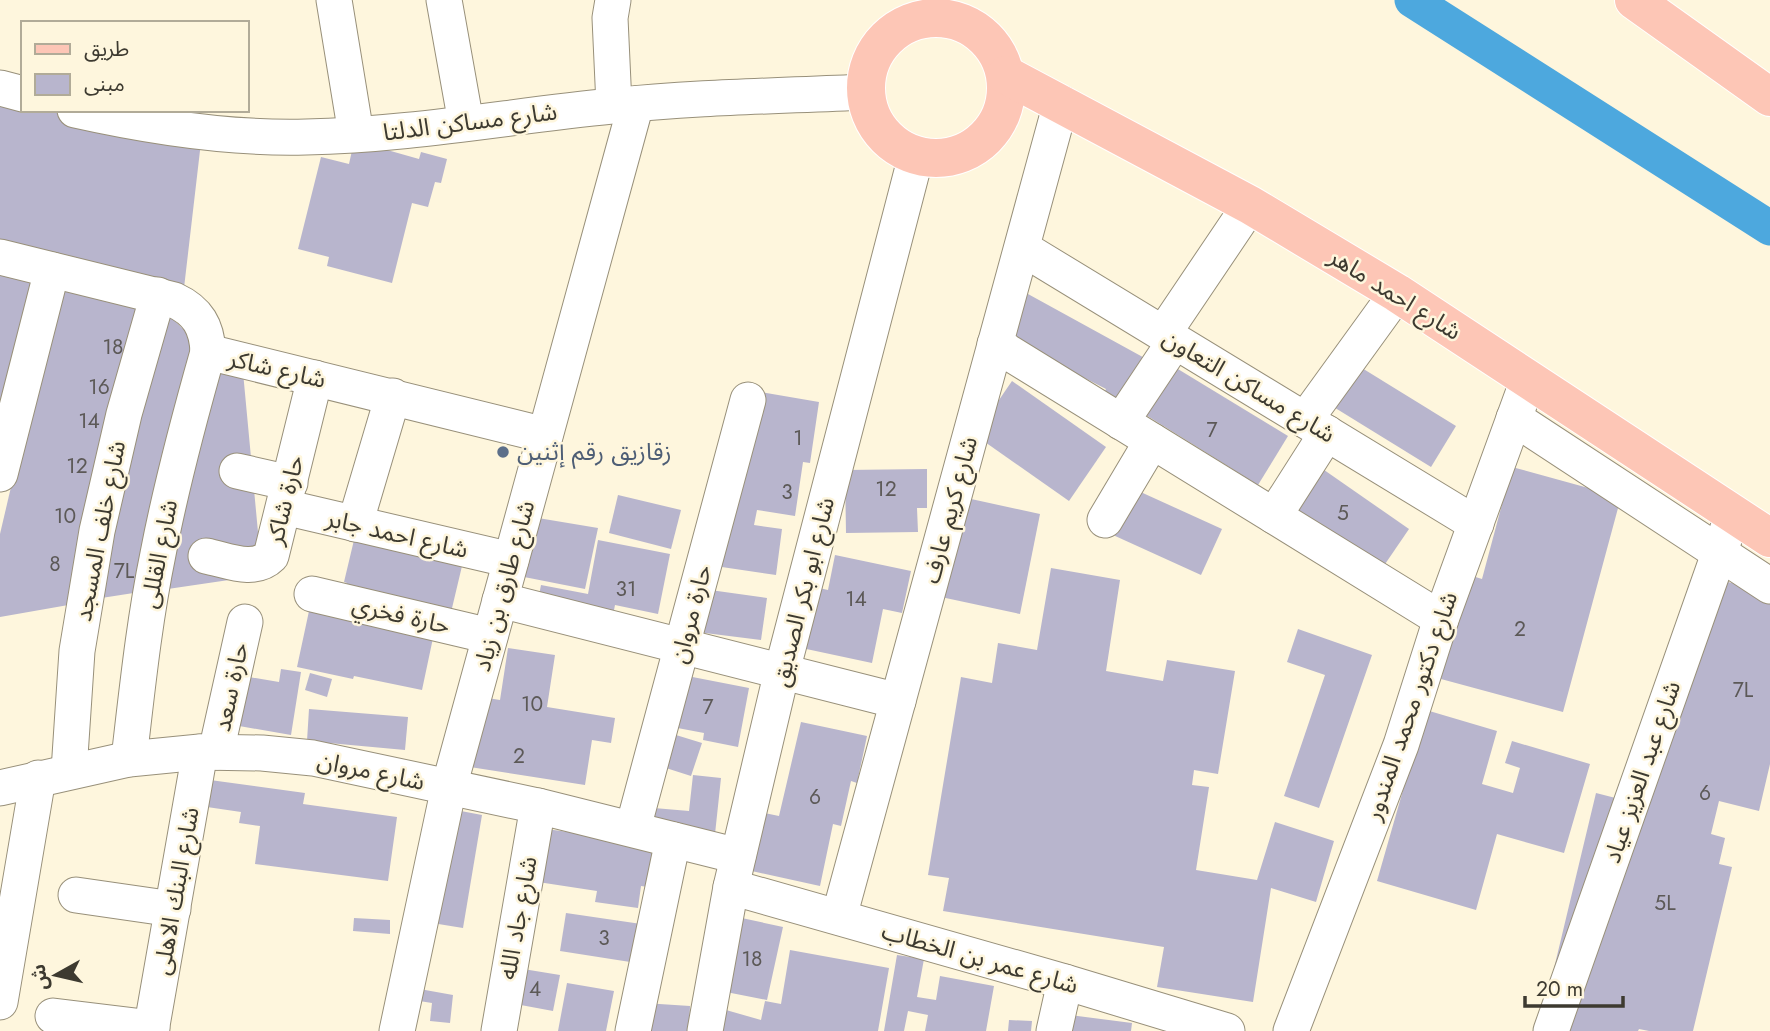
<svg xmlns="http://www.w3.org/2000/svg" width="1770" height="1031" font-family="Jost,'Noto Sans Arabic',sans-serif">
  <style>
    .lines { fill: none; stroke-linecap: round; stroke-linejoin: round }
    .canal { stroke: #4da8de; stroke-width: 35 }
    .building { fill: #b8b5cd }
    .minor-casing { stroke: #98907a; stroke-width: 37 }
    .major-casing { stroke: #fff; stroke-width: 40 }
    .minor { stroke: #fff; stroke-width: 35 }
    .major { stroke: #fdc6b6; stroke-width: 38 }
    .service-dot { fill: #5c6f8a; stroke: #fef6dd; stroke-width: 2.5 }
    .labels { text-anchor: middle; stroke-width: 5; stroke-linejoin: round; paint-order: stroke }
    .number-label { font-size: 21px; fill: #5c5957 }
    .street-label { font-size: 24px; fill: #3d3a30; stroke: #fef6dd }
    .service-label { font-size: 24px; fill: #4e5e75; stroke: #fef6dd; text-anchor: start }
  </style>
  <rect width="100%" height="100%" fill="#fef6dd"/>
  <g class="lines">
    <path class="canal" d="M1412,0l358,228"/>
  </g>
  <g class="building">
    <path d="M0,90l23,20h56l122,32 -17,146 -184,-48z"/>
    <path d="M353,146h20l46,13 2,-7 26,7 -6,24 -6,-1 -7,25 -16,-4 -20,80 -65,-17 2,-9 -31,-8 23,-92 28,7z"/>
    <path d="M0,263l52,7 -52,197z"/>
    <path d="M59,282l87,23 -72,299 -74,13v-83z"/>
    <path d="M1028,294l122,67 -29,46 -19,-10 4,-8 -101,-52z"/>
    <path d="M156,303l42,40 -58,249 -45,7z"/>
    <path d="M1168,363l120,73 -30,49 -117,-73z"/>
    <path d="M216,365l27,7 19,203 -101,15z"/>
    <path d="M1357,365l99,61 -25,41 -99,-61z"/>
    <path d="M1012,381l94,66 -37,54 -94,-66z"/>
    <path d="M755,391l64,11 -9,61 -7,-1 -8,54 -38,-6 -3,15 28,4 -6,46 -61,-9z"/>
    <path d="M1304,456l105,73 -28,41 -105,-72z"/>
    <path d="M1512,467l109,30 -58,215 -122,-33 28,-104 13,4z"/>
    <path d="M927,469v39h-10l1,24 -72,1 -1,-63z"/>
    <path d="M1134,489l88,40 -21,46 -88,-40z"/>
    <path d="M618,495l63,15 -10,39 -62,-16z"/>
    <path d="M962,497l78,17 -20,100 -79,-17z"/>
    <path d="M526,516l72,12 -13,61 -71,-14z"/>
    <path d="M354,540l108,26 -14,59 -105,-25 4,-17 -3,-1z"/>
    <path d="M598,540l72,14 -12,60 -43,-9 -7,36 -75,-15 8,-41 47,9z"/>
    <path d="M835,555l76,16 -9,42 -19,-4 -11,54 -75,-16 13,-61 18,4z"/>
    <path d="M1051,568l69,12 -14,91 57,10 4,-21 68,11 -17,103 -24,-4 -2,15 17,2 -13,83 61,10 18,-58 59,19 -18,61 -45,-14 -18,114 -96,-15 7,-40 -221,-36 6,-33 -21,-3 33,-198 31,6 6,-40 39,7z"/>
    <path d="M1694,574l76,18v172l-11,47 -40,-10 -8,33 14,4 -6,26 13,3 -39,164h-44l-10,-2 -1,2h-99l57,-238 43,11z"/>
    <path d="M703,589l64,9 -6,42 -64,-8z"/>
    <path d="M309,611l124,27 -11,52 -68,-14 -1,3 -56,-12z"/>
    <path d="M1298,629l74,26 -53,153 -35,-12 41,-121 -38,-13z"/>
    <path d="M508,648l47,7 -8,52 68,11 -4,25 -19,-3 -7,45 -115,-18 11,-70 19,3z"/>
    <path d="M281,669l20,3 -10,63 -63,-11 9,-49 42,7z"/>
    <path d="M310,673l22,6 -5,18 -22,-7z"/>
    <path d="M677,674l72,14 -11,59 -35,-7 1,-7 -37,-7z"/>
    <path d="M309,709l99,8 -3,33 -98,-9z"/>
    <path d="M1426,710l71,21 -15,53 31,9 7,-25 -15,-5 7,-22 78,23 -26,89 -67,-19 -21,76 -99,-29z"/>
    <path d="M801,722l66,14 -10,47 -6,-2 -10,45 -8,-2 -13,62 -73,-16 12,-58 20,4z"/>
    <path d="M676,735l26,8 -11,33 -25,-8z"/>
    <path d="M693,775l28,3 -6,56 -63,-5 2,-21 35,3z"/>
    <path d="M210,780l95,13 -2,11 94,13 -9,64 -133,-17 5,-38 -21,-3 2,-11 -34,-5z"/>
    <path d="M445,808l37,7 -19,113 -37,-6z"/>
    <path d="M546,829l121,16 -12,43 -14,-2 -3,22 -43,-6 2,-11 -59,-9z"/>
    <path d="M566,913l82,12 -5,39 -83,-13z"/>
    <path d="M737,917l46,10 -16,73 -46,-9z"/>
    <path d="M354,918l36,2v14l-37,-3z"/>
    <path d="M790,950l99,18 -11,63h-166l7,-23 42,12 4,-19 16,3z"/>
    <path d="M897,955l27,4 -7,38 19,3 4,-24 54,10 -8,45h-61l3,-16 -20,-4 -4,20h-20z"/>
    <path d="M517,968l43,7 -7,36 -43,-8z"/>
    <path d="M567,983l47,8 -8,40h-48z"/>
    <path d="M414,988l39,7 -3,28 -20,-2 2,-18 -19,-3z"/>
    <path d="M644,1003l46,3 -1,25h-46z"/>
    <path d="M1062,1014l70,9 -1,8h-71z"/>
    <path d="M1009,1020l23,1 -1,10h-23z"/>
  </g>
  <g class="lines">
    <g class="minor-casing">
      <g id="minor">
        <path d="M334,0l22,134"/>
        <path d="M444,0l22,123"/>
        <path d="M613,0l-3,18 4,87"/>
        <path d="M0,88l23,6"/>
        <path d="M75,110c76,17 154,29 231,27 102,-2 204,-21 306,-31 84,-9 169,-10 253,-14"/>
        <path d="M1022,248l454,276"/>
        <path d="M0,257l174,43c24,11 33,27 34,52l337,83"/>
        <path d="M1163,334l87,-129"/>
        <path d="M995,344l446,275"/>
        <path d="M1514,418l256,168"/>
        <path d="M1305,420l92,-127"/>
        <path d="M1121,422l54,-81"/>
        <path d="M237,471l53,12"/>
        <path d="M0,474l52,-204"/>
        <path d="M284,507l227,53"/>
        <path d="M1274,516l53,-83"/>
        <path d="M1105,520l47,-79"/>
        <path d="M355,524l38,-128"/>
        <path d="M206,556c21,4 48,17 65,0l44,-178"/>
        <path d="M312,594l178,42"/>
        <path d="M500,600l398,101"/>
        <path d="M216,752l29,-130"/>
        <path d="M129,759c8,-68 15,-137 29,-205 13,-68 31,-135 50,-202"/>
        <path d="M69,771l8,-120 20,-120 27,-117 34,-119"/>
        <path d="M0,788l129,-29 71,-7 62,1 51,5 225,48 200,50"/>
        <path d="M633,828l115,-428"/>
        <path d="M731,887l334,95 162,49"/>
        <path d="M76,895l97,14"/>
        <path d="M839,917l222,-814"/>
        <path d="M0,1002l38,-224"/>
        <path d="M53,1016l99,12"/>
        <path d="M151,1031l49,-279"/>
        <path d="M397,1031l52,-244 187,-683"/>
        <path d="M499,1031l39,-225"/>
        <path d="M633,1031l40,-191"/>
        <path d="M705,1031l26,-144 51,-216 134,-515"/>
        <path d="M1054,1031l11,-49"/>
        <path d="M1291,1031l110,-286 40,-126 87,-239"/>
        <path d="M1551,1031l182,-517"/>
      </g>
    </g>
    <g class="major-casing">
      <g id="major">
        <path d="M1634,0l136,97"/>
        <circle cx="936" cy="88" r="70"/>
        <path d="M1006,75l244,130 147,88 373,245"/>
      </g>
    </g>
    <use href="#minor" class="minor"/>
    <use href="#major" class="major"/>
  </g>
  <circle class="service-dot" cx="503" cy="452" r="7"/>
  <g class="labels">
    <g class="number-label">
      <text x="113" y="354">18</text>
      <text x="99" y="394">16</text>
      <text x="89" y="428">14</text>
      <text x="1212" y="437">7</text>
      <text x="798" y="445">1</text>
      <text x="77" y="473">12</text>
      <text x="886" y="496">12</text>
      <text x="787" y="499">3</text>
      <text x="1343" y="520">5</text>
      <text x="65" y="523">10</text>
      <text x="55" y="571">8</text>
      <text x="124" y="578">7L</text>
      <text x="626" y="596">31</text>
      <text x="856" y="606">14</text>
      <text x="1520" y="636">2</text>
      <text x="1743" y="697">7L</text>
      <text x="532" y="711">10</text>
      <text x="708" y="714">7</text>
      <text x="519" y="763">2</text>
      <text x="1705" y="800">6</text>
      <text x="815" y="804">6</text>
      <text x="1665" y="910">5L</text>
      <text x="604" y="945">3</text>
      <text x="752" y="966">18</text>
      <text x="535" y="996">4</text>
    </g>
    <g class="street-label">
      <text transform="translate(470 122) rotate(-7)" y="8">شارع مساكن الدلتا</text>
      <text transform="translate(1395 294) rotate(32)" y="8">شارع احمد ماهر</text>
      <text transform="translate(277 369) rotate(13)" y="8">شارع شاكر</text>
      <text transform="translate(1249 386) rotate(31)" y="8">شارع مساكن التعاون</text>
      <text transform="translate(285 500) rotate(-76)" y="8">حارة شاكر</text>
      <text transform="translate(950 510) rotate(-75)" y="8">شارع كريم عارف</text>
      <text transform="translate(100 531) rotate(-79)" y="8">شارع خلف المسجد</text>
      <text transform="translate(397 534) rotate(13)" y="8">شارع احمد جابر</text>
      <text transform="translate(159 554) rotate(-79)" y="8">شارع القللى</text>
      <text transform="translate(504 586) rotate(-75)" y="8">شارع طارق بن زياد</text>
      <text transform="translate(803 592) rotate(-76)" y="8">شارع ابو بكر الصديق</text>
      <text transform="translate(691 614) rotate(-75)" y="8">حارة مروان</text>
      <text transform="translate(401 615) rotate(13)" y="8">حارة فخري</text>
      <text transform="translate(231 687) rotate(-78)" y="8">حارة سعد</text>
      <text transform="translate(1411 706) rotate(-71)" y="8">شارع دكتور محمد المندور</text>
      <text transform="translate(371 771) rotate(12)" y="8">شارع مروان</text>
      <text transform="translate(1642 772) rotate(-71)" y="8">شارع عبد العزيز عياد</text>
      <text transform="translate(176 891) rotate(-80)" y="8">شارع البنك الاهلى</text>
      <text transform="translate(518 918) rotate(-80)" y="8">شارع جاد الله</text>
      <text transform="translate(980 958) rotate(16)" y="8">شارع عمر بن الخطاب</text>
    </g>
    <g class="service-label">
      <text x="517" y="460">زقازيق رقم إثنين</text>
    </g>
  </g>
  <rect x="21" y="21" width="228" height="91" fill="#fef6dd" stroke="#b1ab98" stroke-width="2"/>
  <rect x="35" y="44" width="35" height="10" fill="#fdc6b6" stroke="#b1ab98" stroke-width="2"/>
  <text x="84" y="56" font-size="21" fill="#3d3a30">طريق</text>
  <rect x="35" y="74" width="35" height="21" fill="#b8b5cd" stroke="#b1ab98" stroke-width="2"/>
  <text x="84" y="91" font-size="21" fill="#3d3a30">مبنى</text>
  <g transform="translate(56 975) rotate(262)" stroke="#fef6dd" stroke-width="5" paint-order="stroke">
  <path d="M0-5L12 26L0 18L-12 26Z" fill="#3d3a30"/>
  <text y="-10" font-size="19" font-weight="bold" text-anchor="middle" fill="#3d3a30">ش</text>
  </g>
  <path d="M1525 996v10h98v-10" fill="none" stroke="#3d3a30" stroke-width="3.5"/>
  <text x="1536" y="996" font-size="21" fill="#3d3a30" stroke="#fef6dd" stroke-width="5" paint-order="stroke">20 m</text>
</svg>
